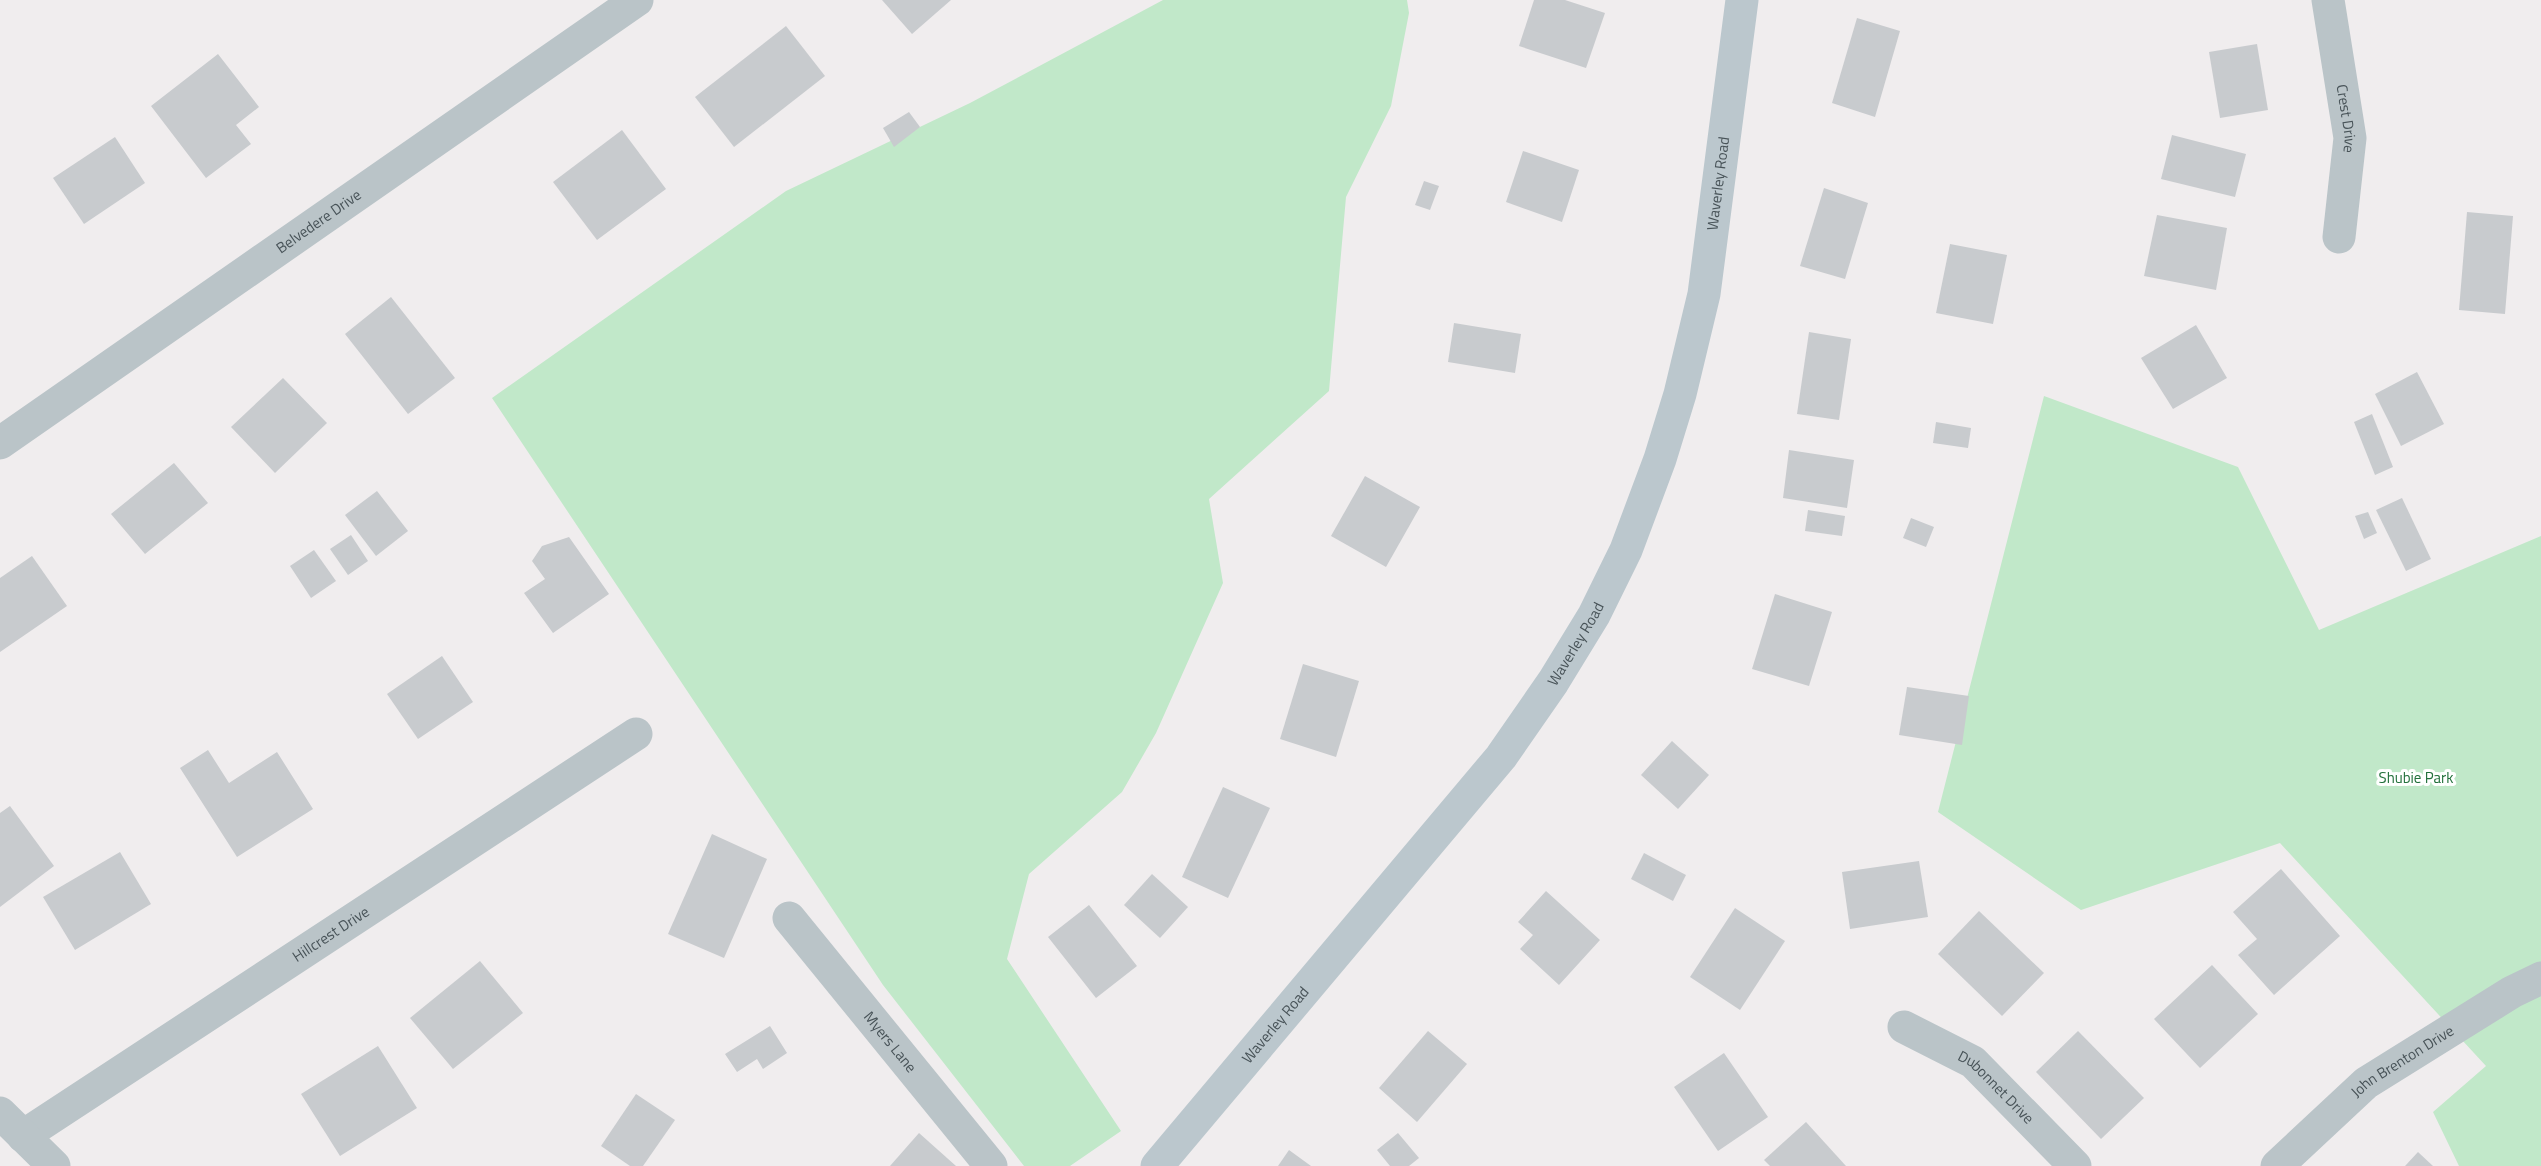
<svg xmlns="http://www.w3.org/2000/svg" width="2541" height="1166" font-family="'Titillium Web',sans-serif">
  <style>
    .green { fill: #c1e8c9 }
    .building { fill: #c8cbce }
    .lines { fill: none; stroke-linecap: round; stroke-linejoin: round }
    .minor { stroke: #bac4c8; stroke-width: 33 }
    .tertiary { stroke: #bac4c8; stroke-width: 33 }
    .secondary { stroke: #bbc7cd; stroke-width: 33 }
    .labels { text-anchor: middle; stroke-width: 6; stroke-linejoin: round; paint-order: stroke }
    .street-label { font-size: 15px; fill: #485358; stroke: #fff }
    .park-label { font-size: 15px; fill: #22703b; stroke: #fff }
  </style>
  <rect width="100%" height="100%" fill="#f0edee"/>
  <g class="green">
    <path d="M1163,0h244l2,13 -18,93 -45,91 -17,194 -120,108 14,84 -67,150 -34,59 -93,82 -22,85 114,172 -51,35h-46l-141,-181 -391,-587 294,-207 184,-88z"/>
    <path d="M2044,396l194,71 81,163 222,-94v630h-82l-26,-54 53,-46 -206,-223 -199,67 -143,-98z"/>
  </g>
  <g class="building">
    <path d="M882,0h69l-39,34z"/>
    <path d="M1534,0h31l40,13 -19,55 -67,-22z"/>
    <path d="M1857,18l43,13 -25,86 -43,-14z"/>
    <path d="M786,26l39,50 -91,71 -39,-50z"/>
    <path d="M2257,44l11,66 -48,8 -11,-66z"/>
    <path d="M218,54l41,53 -23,18 15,19 -45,34 -55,-72z"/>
    <path d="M909,112l11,15 -26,20 -11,-19z"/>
    <path d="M622,130l44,59 -69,51 -44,-58z"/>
    <path d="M2172,135l74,19 -11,43 -74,-18z"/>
    <path d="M115,137l30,46 -61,41 -31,-46z"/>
    <path d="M1523,151l56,19 -17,52 -56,-20z"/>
    <path d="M1424,181l15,5 -9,24 -15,-5z"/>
    <path d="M1824,188l44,15 -23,76 -45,-13z"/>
    <path d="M2467,212l46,4 -8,98 -46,-4z"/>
    <path d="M2157,215l70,13 -11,62 -72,-14z"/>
    <path d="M1950,244l57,11 -14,69 -57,-11z"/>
    <path d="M391,297l64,81 -47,36 -63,-80z"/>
    <path d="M1454,323l67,11 -6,39 -67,-11z"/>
    <path d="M2196,325l31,53 -54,31 -32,-51z"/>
    <path d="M1809,332l42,7 -12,81 -42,-6z"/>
    <path d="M2417,372l27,52 -43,22 -26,-52z"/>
    <path d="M283,378l44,45 -52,50 -44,-46z"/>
    <path d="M2372,414l21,53 -18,8 -21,-53z"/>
    <path d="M1936,422l35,6 -3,20 -35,-5z"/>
    <path d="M1789,450l65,10 -7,48 -64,-10z"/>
    <path d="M174,463l34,40 -63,51 -34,-40z"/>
    <path d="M1365,476l55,31 -34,60 -55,-31z"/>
    <path d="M377,491l31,40 -32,25 -31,-41z"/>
    <path d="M2402,498l29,61 -25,12 -30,-61z"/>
    <path d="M1808,510l37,6 -3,20 -37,-5z"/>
    <path d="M2368,512l9,21 -13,6 -9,-23z"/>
    <path d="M1911,518l23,9 -8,20 -23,-9z"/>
    <path d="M351,535l17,26 -20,14 -18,-26z"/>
    <path d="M569,537l40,57 -56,39 -29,-40 21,-14 -13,-18 10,-15z"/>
    <path d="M314,550l22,31 -25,17 -21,-32z"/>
    <path d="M32,556l35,50 -67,46v-74z"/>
    <path d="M1775,594l57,18 -23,74 -57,-17z"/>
    <path d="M442,656l31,46 -55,37 -31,-45z"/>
    <path d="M1303,664l56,17 -23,76 -56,-18z"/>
    <path d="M1907,687l62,9 -7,49 -63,-10z"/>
    <path d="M1672,741l37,34 -31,34 -37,-34z"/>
    <path d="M208,750l21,33 48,-31 36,57 -76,48 -57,-89z"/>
    <path d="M1223,787l47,21 -42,90 -46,-21z"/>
    <path d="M10,806l44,60 -54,41v-94z"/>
    <path d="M712,834l55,25 -43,99 -56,-24z"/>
    <path d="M120,852l31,52 -76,46 -32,-53z"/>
    <path d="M1644,853l42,22 -13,26 -42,-22z"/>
    <path d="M1919,861l9,56 -78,12 -8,-57z"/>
    <path d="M2281,869l59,67 -66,59 -36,-40 19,-16 -24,-27z"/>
    <path d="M1152,874l36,33 -28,31 -36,-33z"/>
    <path d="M1546,891l54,49 -41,45 -39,-36 13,-14 -15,-13z"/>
    <path d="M1089,905l48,61 -41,32 -48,-61z"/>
    <path d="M1735,908l50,33 -45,69 -50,-33z"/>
    <path d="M1979,911l65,62 -42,43 -64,-62z"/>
    <path d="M480,961l43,52 -70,56 -43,-51z"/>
    <path d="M2212,965l46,49 -58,54 -46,-49z"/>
    <path d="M770,1026l17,27 -24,16 -6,-10 -20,13 -12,-18z"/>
    <path d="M1428,1031l39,33 -50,58 -38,-34z"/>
    <path d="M2078,1031l66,67 -43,41 -65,-67z"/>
    <path d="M378,1046l39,62 -77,48 -39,-62z"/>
    <path d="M1724,1053l44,64 -50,34 -44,-64z"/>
    <path d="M636,1094l39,26 -32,46h-13l-29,-20z"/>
    <path d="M1806,1122l40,44h-76l-6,-6z"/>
    <path d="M919,1133l37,33h-66z"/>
    <path d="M1398,1133l21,25 -10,8h-19l-13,-16z"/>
    <path d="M1289,1150l22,16h-33z"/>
    <path d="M2418,1152l15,14h-28z"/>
  </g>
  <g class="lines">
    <g class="minor">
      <path id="s1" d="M2328,0l22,138 -11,99"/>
      <path id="s2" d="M0,443l637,-443"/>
      <path id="s3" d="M789,918l202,248"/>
      <path id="s4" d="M1904,1027l69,35 102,104"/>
      <path id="s5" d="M23,1136l613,-402"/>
      <path id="s6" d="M2277,1166l89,-83 146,-91 29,-14"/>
    </g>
    <path class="tertiary" d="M0,1113l54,53"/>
    <path class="secondary" id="s7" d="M1157,1166l344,-409 52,-75 41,-67 32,-65 34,-91 20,-65 24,-100 38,-294"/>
  </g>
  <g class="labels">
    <g class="street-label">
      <text dy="5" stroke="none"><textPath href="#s1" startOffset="120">Crest Drive</textPath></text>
      <text dy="5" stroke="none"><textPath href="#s7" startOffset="1156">Waverley Road</textPath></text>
      <text dy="5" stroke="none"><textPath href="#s2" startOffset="388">Belvedere Drive</textPath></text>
      <text dy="5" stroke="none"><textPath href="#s7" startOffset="670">Waverley Road</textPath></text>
      <text dy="5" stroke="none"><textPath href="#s5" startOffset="368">Hillcrest Drive</textPath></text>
      <text dy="5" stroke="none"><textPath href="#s7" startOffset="184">Waverley Road</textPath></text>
      <text dy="5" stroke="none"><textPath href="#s3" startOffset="160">Myers Lane</textPath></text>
      <text dy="5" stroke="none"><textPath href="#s6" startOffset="164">John Brenton Drive</textPath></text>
      <text dy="5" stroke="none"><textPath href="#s4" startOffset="111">Dubonnet Drive</textPath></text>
    </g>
    <g class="park-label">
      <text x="2416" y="783">Shubie Park</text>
    </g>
  </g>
</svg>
